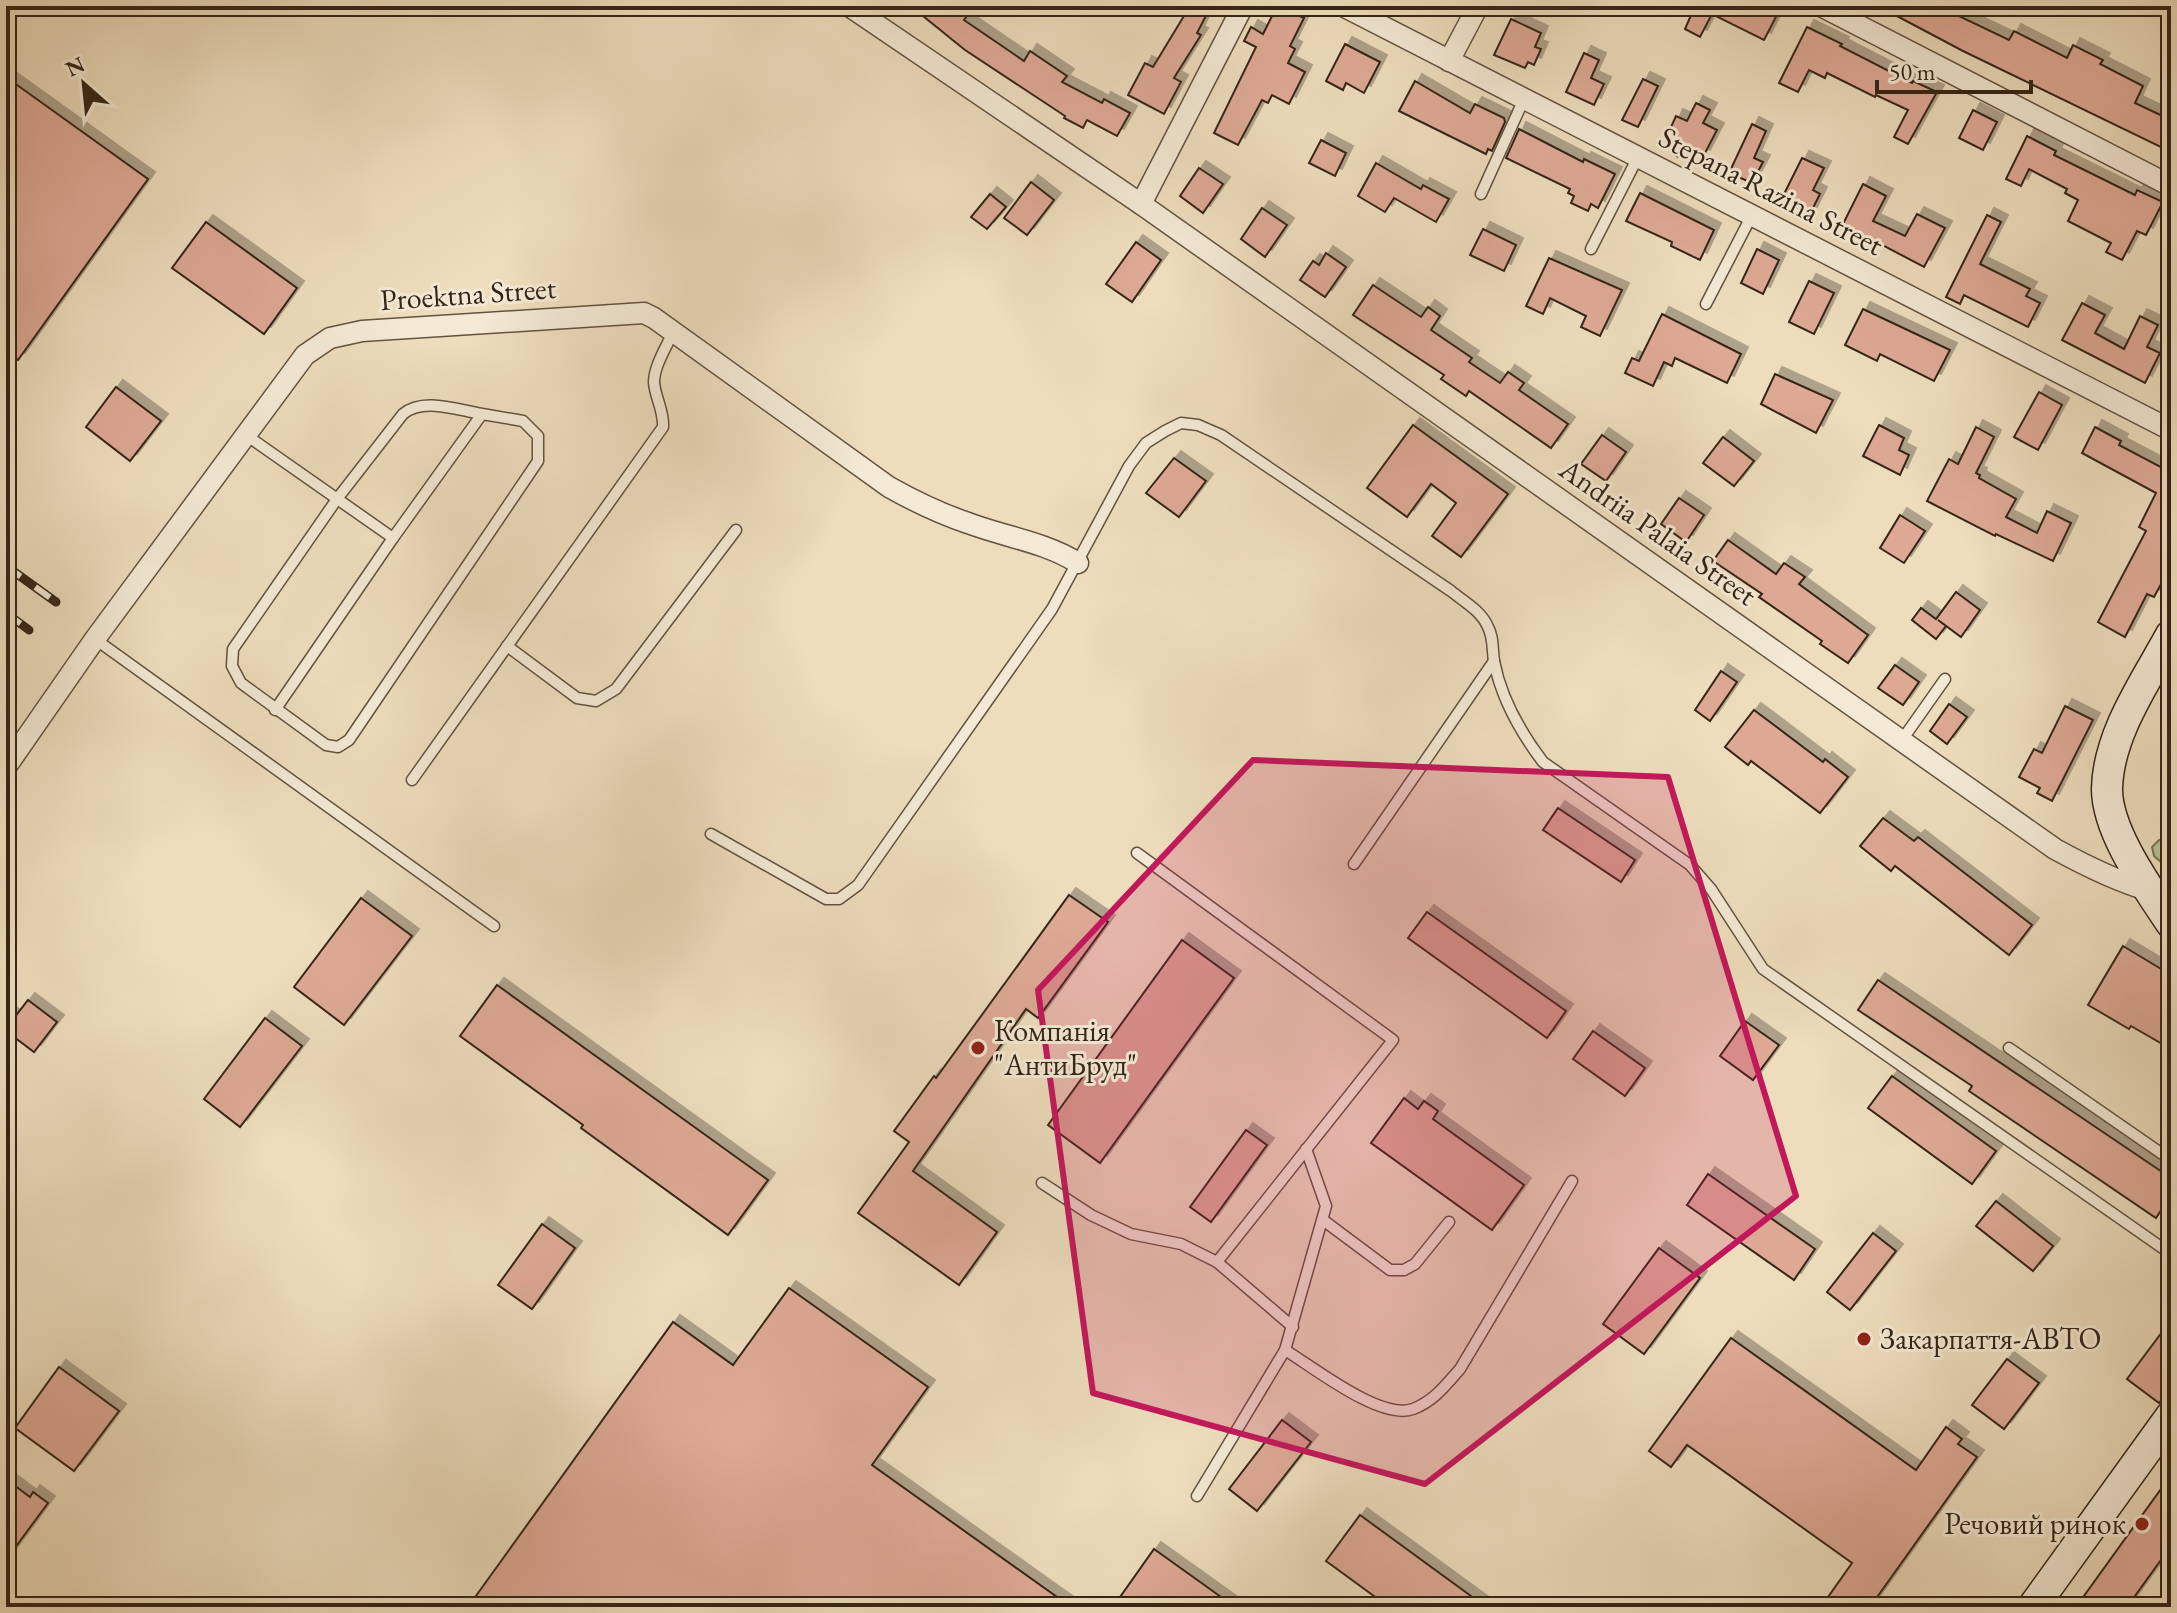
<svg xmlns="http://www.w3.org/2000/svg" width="2177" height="1613" font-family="'EB Garamond',serif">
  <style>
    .green { fill: #b4c294; stroke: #747455; stroke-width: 2 }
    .building { fill: #dda995; stroke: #342516; stroke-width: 2; filter: url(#shadow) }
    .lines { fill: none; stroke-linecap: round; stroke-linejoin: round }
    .lane-casing { stroke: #625340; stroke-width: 13 }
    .street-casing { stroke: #625340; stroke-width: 23 }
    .secondary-casing { stroke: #342516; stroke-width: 33 }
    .lane { stroke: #f3e9d4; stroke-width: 10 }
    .street { stroke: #f3e9d4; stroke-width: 20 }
    .secondary { stroke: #f3e9d4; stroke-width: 30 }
    .rail-casing { stroke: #342516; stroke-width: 9 }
    .rail { stroke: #f3e9d4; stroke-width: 6; stroke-dasharray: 18; stroke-linecap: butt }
    .marked { fill: #c2185b; fill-opacity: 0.2; stroke: #c2185b; stroke-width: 6; stroke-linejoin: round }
    .poi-dot { fill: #8f2418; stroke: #f3e9d4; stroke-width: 3 }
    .labels { text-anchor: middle; stroke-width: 6; stroke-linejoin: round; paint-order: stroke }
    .street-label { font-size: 30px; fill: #342516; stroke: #f3e9d4 }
    .poi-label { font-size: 30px; fill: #342516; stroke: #f3e9d4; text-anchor: start }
  </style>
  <defs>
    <filter id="shadow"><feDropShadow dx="7" dy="-7" stdDeviation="0" flood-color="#0004"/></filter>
  </defs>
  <rect width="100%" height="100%" fill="#edddbd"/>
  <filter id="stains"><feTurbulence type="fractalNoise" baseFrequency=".0025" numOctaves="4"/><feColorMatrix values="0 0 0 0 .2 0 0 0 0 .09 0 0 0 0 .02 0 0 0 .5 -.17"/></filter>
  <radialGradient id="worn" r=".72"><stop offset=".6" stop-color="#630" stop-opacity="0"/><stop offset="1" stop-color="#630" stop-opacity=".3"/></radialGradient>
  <path class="green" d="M2159,840h12v31l-17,-15 -2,-9z"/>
  <g class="building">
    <path d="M930,6h23l14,10 -3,4 60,41 6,-10 37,25 -5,6 40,21 2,-4 26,14 -13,23 -30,-16 -4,8 -19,-10 1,-2 -100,-66 -42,-34z"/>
    <path d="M1190,6h21l-14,27 4,2 -27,43 7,4 -17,32 -36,-19 17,-32 8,4z"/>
    <path d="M1277,6l27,12 -14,28 5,3 -7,14 17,9 -16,32 -17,-9 -4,8 -6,-3 -24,45 -24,-12 42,-86 -12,-6 7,-14 12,7z"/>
    <path d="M1695,6h74l10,5 -15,29 -52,-26 -12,23 -15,-8z"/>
    <path d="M1878,6h60l71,34 5,-9 53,27 6,-13 30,15 -3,4 43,22 -8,17 36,17v32l-208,-101z"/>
    <path d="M1511,19l30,14 -6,14 6,2 -7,16 -6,-3 -3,6 -31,-13z"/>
    <path d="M1807,27l35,17 -2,2 72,37 1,-2 24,11 -29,52 -14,-7 14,-27 -32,-15 -1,2 -48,-24 -2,5 -16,-8 -11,22 -19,-9z"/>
    <path d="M1345,44l35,18 -16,31 -18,-10 -3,7 -17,-9z"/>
    <path d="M1584,53l15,7 -8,18 13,6 -10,21 -28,-13z"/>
    <path d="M6,77l142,102 -130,181 -12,-9z"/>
    <path d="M1643,79l15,7 -20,41 -16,-7z"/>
    <path d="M1415,81l55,32 5,-9 29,14 1,4 -13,29 -4,-2 -2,5 -87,-43z"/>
    <path d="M1696,103l14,7 -7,13 14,7 -14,27 -13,-7 -5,10 -13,-6 5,-11 -11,-5 10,-22 11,5z"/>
    <path d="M1973,110l24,12 -14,28 -24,-12z"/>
    <path d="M1752,124l14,7 -12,27 9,4 -11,21 -23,-10z"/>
    <path d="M1519,129l64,33 1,-3 31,15 -17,34 -7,-4 -3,7 -17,-8 3,-7 -6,-3 2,-4 -64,-31z"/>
    <path d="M2027,136l29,15 -2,4 81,40 2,-5 26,12 -17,33 -9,-4 -15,29 -16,-8 5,-9 -43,-22 10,-21 -13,-7 2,-4 -38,-20 -8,17 -15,-7z"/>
    <path d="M1321,140l25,13 -11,23 -26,-13z"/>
    <path d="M1802,158l22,10 -11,22 7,4 -10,20 -29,-14z"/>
    <path d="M1376,163l45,26 2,-4 26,14 -13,23 -42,-24 -9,14 -27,-16z"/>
    <path d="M1199,168l24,16 -20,29 -23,-17z"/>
    <path d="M1031,182l23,18 -27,35 -23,-17z"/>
    <path d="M1863,184l23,12 -13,25 32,15 12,-22 28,14 -21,39 -51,-27 -2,3 -30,-15z"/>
    <path d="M1640,193l74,37 -14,30 -29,-14 1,-4 -46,-21z"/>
    <path d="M990,194l16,13 -19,22 -16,-12z"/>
    <path d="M1262,208l25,17 -22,32 -24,-18z"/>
    <path d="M1987,215l14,7 -21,42 50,25 -4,7 14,7 -12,24 -64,-32 -4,9 -14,-7z"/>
    <path d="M206,222l91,66 -33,46 -92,-66z"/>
    <path d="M1483,229l33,16 -12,26 -34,-16z"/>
    <path d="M1136,242l25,18 -29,42 -26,-18z"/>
    <path d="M1757,249l22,11 -16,34 -22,-11z"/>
    <path d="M1326,253l20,14 -21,30 -25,-17 13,-19 6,4z"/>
    <path d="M1549,258l73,32 -22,46 -19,-9 5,-11 -36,-18 -7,16 -17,-8z"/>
    <path d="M1809,281l25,12 -20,41 -25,-12z"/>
    <path d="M1373,285l48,32 7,-10 12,9 -9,14 41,28 -3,4 31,21 8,-11 16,11 -5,7 49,34 -17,24 -82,-57 -3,5 -25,-17 3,-4 -91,-60z"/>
    <path d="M2082,303l23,12 -10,18 29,16 16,-33 18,9 -11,22 13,6 -15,30 -83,-43z"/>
    <path d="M1863,309l87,41 -16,31 -54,-27 -3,7 -32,-16z"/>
    <path d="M1662,314l79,40 -14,29 -52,-25 -3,8 -8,-4 -11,24 -28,-13 7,-15 7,3z"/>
    <path d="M1775,374l58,26 -17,33 -55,-29z"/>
    <path d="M116,387l45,34 -31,40 -44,-34z"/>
    <path d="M2039,392l23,13 -24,45 -24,-13z"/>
    <path d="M1413,425l95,69 -47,63 -29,-21 24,-33 -25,-19 -24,33 -40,-29z"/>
    <path d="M1879,425l25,13 -5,12 10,5 -9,20 -37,-19z"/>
    <path d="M1976,427l18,10 -18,36 4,2 -1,3 37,21 -10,18 31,16 10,-22 24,12 -18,38 -57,-27 -1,2 -68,-35 22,-42 9,5z"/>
    <path d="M2095,427l26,14 -2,4 49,26 3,-6v101l-17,31 -7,-3 -22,43 -27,-15 48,-91 -7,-4 17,-34 -74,-40z"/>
    <path d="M1602,435l24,17 -20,29 -25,-17z"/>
    <path d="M1723,437l31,24 -20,25 -31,-23z"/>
    <path d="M1174,458l32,23 -27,36 -33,-24z"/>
    <path d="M1679,498l25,17 -18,27 -25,-18z"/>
    <path d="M1900,515l25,16 -21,32 -24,-15z"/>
    <path d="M1728,540l48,34 8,-11 21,14 -6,7 69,51 -20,28 -28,-19 2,-3 -63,-44 3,-3 -49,-33z"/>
    <path d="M1956,592l24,18 -19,27 -23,-17 8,6 -10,13 -24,-19 9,-12 15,11z"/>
    <path d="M1895,665l24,17 -16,23 -25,-17z"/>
    <path d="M1721,671l16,11 -27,39 -15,-11z"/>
    <path d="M1949,704l18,13 -20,27 -17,-13z"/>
    <path d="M2065,706l28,14 -41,81 -15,-8 3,-5 -21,-11 15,-28 8,4z"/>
    <path d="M1754,710l69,52 2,-3 23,18 -28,36 -69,-52 -3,4 -23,-18z"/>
    <path d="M1558,808l77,52 -14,22 -78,-52z"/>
    <path d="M1883,818l31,23 4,-4 114,88 -23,30 -114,-89 -4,5 -31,-25z"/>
    <path d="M1069,895l39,27 -70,96 -12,-9 -113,162 84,61 -38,53 -101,-72 51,-71 -15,-11 40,-55 2,2z"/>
    <path d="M361,898l51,38 -68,89 -50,-38z"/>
    <path d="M1427,912l139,99 -19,27 -139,-100z"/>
    <path d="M1182,940l52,38 -134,185 -52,-38z"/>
    <path d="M2123,946l48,29v74l-40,-23 -2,3 -41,-24z"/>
    <path d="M1878,980l293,198v17l-15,23 -187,-127 3,-5 -114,-76z"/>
    <path d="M497,985l271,195 -40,55 -147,-107 2,-3 -123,-89z"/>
    <path d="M28,1000l29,22 -23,30 -28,-21v-20l8,7z"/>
    <path d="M265,1018l37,28 -62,81 -36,-28z"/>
    <path d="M1745,1021l34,24 -26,35 -33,-24z"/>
    <path d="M1593,1031l52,37 -20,28 -52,-37z"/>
    <path d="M1892,1076l104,75 -24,33 -104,-76z"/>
    <path d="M1404,1098l14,11 6,-8 14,10 -5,8 91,66 -32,45 -121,-87z"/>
    <path d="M1246,1130l21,15 -56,77 -21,-15z"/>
    <path d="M1708,1174l107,75 -21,31 -107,-75z"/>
    <path d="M1996,1201l57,45 -20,25 -57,-45z"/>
    <path d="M542,1224l33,24 -43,61 -34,-24z"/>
    <path d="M1873,1233l23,18 -46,59 -23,-18z"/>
    <path d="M1659,1248l41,30 -56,76 -41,-30z"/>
    <path d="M789,1288l139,99 -56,78 199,142h-603l205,-285 60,43z"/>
    <path d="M2171,1320v67l-12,16 -32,-24z"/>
    <path d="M1731,1338l185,132 30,-43 16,12 -4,5 19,13 -107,150h-49l31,-44 -165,-118 -16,22 -22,-16z"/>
    <path d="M2007,1359l32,24 -35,46 -32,-24z"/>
    <path d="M59,1367l60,44 -45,60 -59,-43z"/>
    <path d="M1282,1420l29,22 -54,69 -28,-22z"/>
    <path d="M2171,1475v71l-44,61h-51z"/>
    <path d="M6,1479l24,18 3,-5 15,11 -42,57z"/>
    <path d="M1360,1515l126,92h-97l-63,-46z"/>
    <path d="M1154,1549l81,58h-122z"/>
  </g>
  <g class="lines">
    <g class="lane-casing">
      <g id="lane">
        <path d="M1481,194l43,-95"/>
        <path d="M1591,249l47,-92"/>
        <path d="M1706,304l46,-89"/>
        <path d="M246,435l147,103 -118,172"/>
        <path d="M393,538l89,-124 41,7 15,15v25l-189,279 -11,7 -12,-2 -85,-62 -9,-17 1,-17 104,-150 66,-85c20,-17 54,-4 79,0"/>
        <path d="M95,639l399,287"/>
        <path d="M507,646l70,52 19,3 20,-12 120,-159"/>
        <path d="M1902,740l43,-61"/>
        <path d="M412,780l251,-353c1,-17 -8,-29 -9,-45 0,-16 13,-36 19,-50"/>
        <path d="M711,834l115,65h13l19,-14 194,-276 77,-143 17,-23 19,-12 16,-8 17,2 23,10 230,156c12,10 29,19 36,34 7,12 5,24 7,36 7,37 27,72 49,101l147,103 21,24 52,80 408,285"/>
        <path d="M1137,853l256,187 -176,222"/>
        <path d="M1354,864l140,-203"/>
        <path d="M2009,1048l162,112"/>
        <path d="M1042,1183l49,32 40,19 50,10 36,18 76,65"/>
        <path d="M1323,1220l67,50h14l11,-6 34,-42"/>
        <path d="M1285,1350c28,17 96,71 128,59 21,-8 33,-24 47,-40l112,-188"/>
        <path d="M1197,1496l88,-146 41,-144 -20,-57"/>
      </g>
    </g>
    <g class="street-casing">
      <g id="street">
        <path d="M849,6l292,198 914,645c31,17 61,32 95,42"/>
        <path d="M1343,6l828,424"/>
        <path d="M1821,6l350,180"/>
        <path d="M1449,61l29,-55"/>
        <path d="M1141,204l102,-198"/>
        <path d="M6,767l89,-128 210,-284 25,-17 32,-7 282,-18 10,5 235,169c25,14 52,27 79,36 37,14 77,19 110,40"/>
      </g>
    </g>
    <g class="secondary-casing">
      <g id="secondary">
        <path d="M2171,635c-25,46 -63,99 -64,154 0,43 41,99 64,134"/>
        <path d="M2033,1607l138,-191"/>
      </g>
    </g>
    <use href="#lane" class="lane"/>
    <use href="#street" class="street"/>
    <use href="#secondary" class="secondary"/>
    <g class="rail-casing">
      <g id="rail">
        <path d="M6,566l50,36"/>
        <path d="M6,613l23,17"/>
      </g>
    </g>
    <use href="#rail" class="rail"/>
  </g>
  <path class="marked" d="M1253,760l415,17 128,419 -371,288 -332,-91 -55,-403z"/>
  <g class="poi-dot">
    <circle cx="978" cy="1048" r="8"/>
    <circle cx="1864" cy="1339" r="8"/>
    <circle cx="2142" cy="1524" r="8"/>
  </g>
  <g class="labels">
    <g class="street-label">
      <text transform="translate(1771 191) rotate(27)" y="10">Stepana Razina Street</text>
      <text transform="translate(468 294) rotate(-4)" y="10">Proektna Street</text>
      <text transform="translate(1658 532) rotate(35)" y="10">Andriia Palaia Street</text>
    </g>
    <g class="poi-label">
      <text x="994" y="1041">Компанія<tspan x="994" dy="34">"АнтиБруд"</tspan></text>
      <text x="1880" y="1349">Закарпаття-АВТО</text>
      <text x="2126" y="1534" text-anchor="end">Речовий ринок</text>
    </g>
  </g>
  <rect width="2177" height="1613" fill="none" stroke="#edddbd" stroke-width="32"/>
  <rect x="8" y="8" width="2161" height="1597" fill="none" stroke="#342516" stroke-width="4"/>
  <rect x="16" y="16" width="2145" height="1581" fill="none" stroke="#342516" stroke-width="2"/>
  <g transform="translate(84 84) rotate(333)" stroke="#f3e9d4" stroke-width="6" paint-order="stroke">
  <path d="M0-6L14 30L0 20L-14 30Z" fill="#342516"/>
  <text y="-12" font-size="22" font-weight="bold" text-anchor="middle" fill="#342516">N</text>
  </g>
  <path d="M1877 80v12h154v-12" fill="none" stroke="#342516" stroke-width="4"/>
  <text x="1889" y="80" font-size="24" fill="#342516" stroke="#f3e9d4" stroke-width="6" paint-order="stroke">50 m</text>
  <rect width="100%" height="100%" filter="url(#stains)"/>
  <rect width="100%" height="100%" fill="url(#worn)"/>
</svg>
